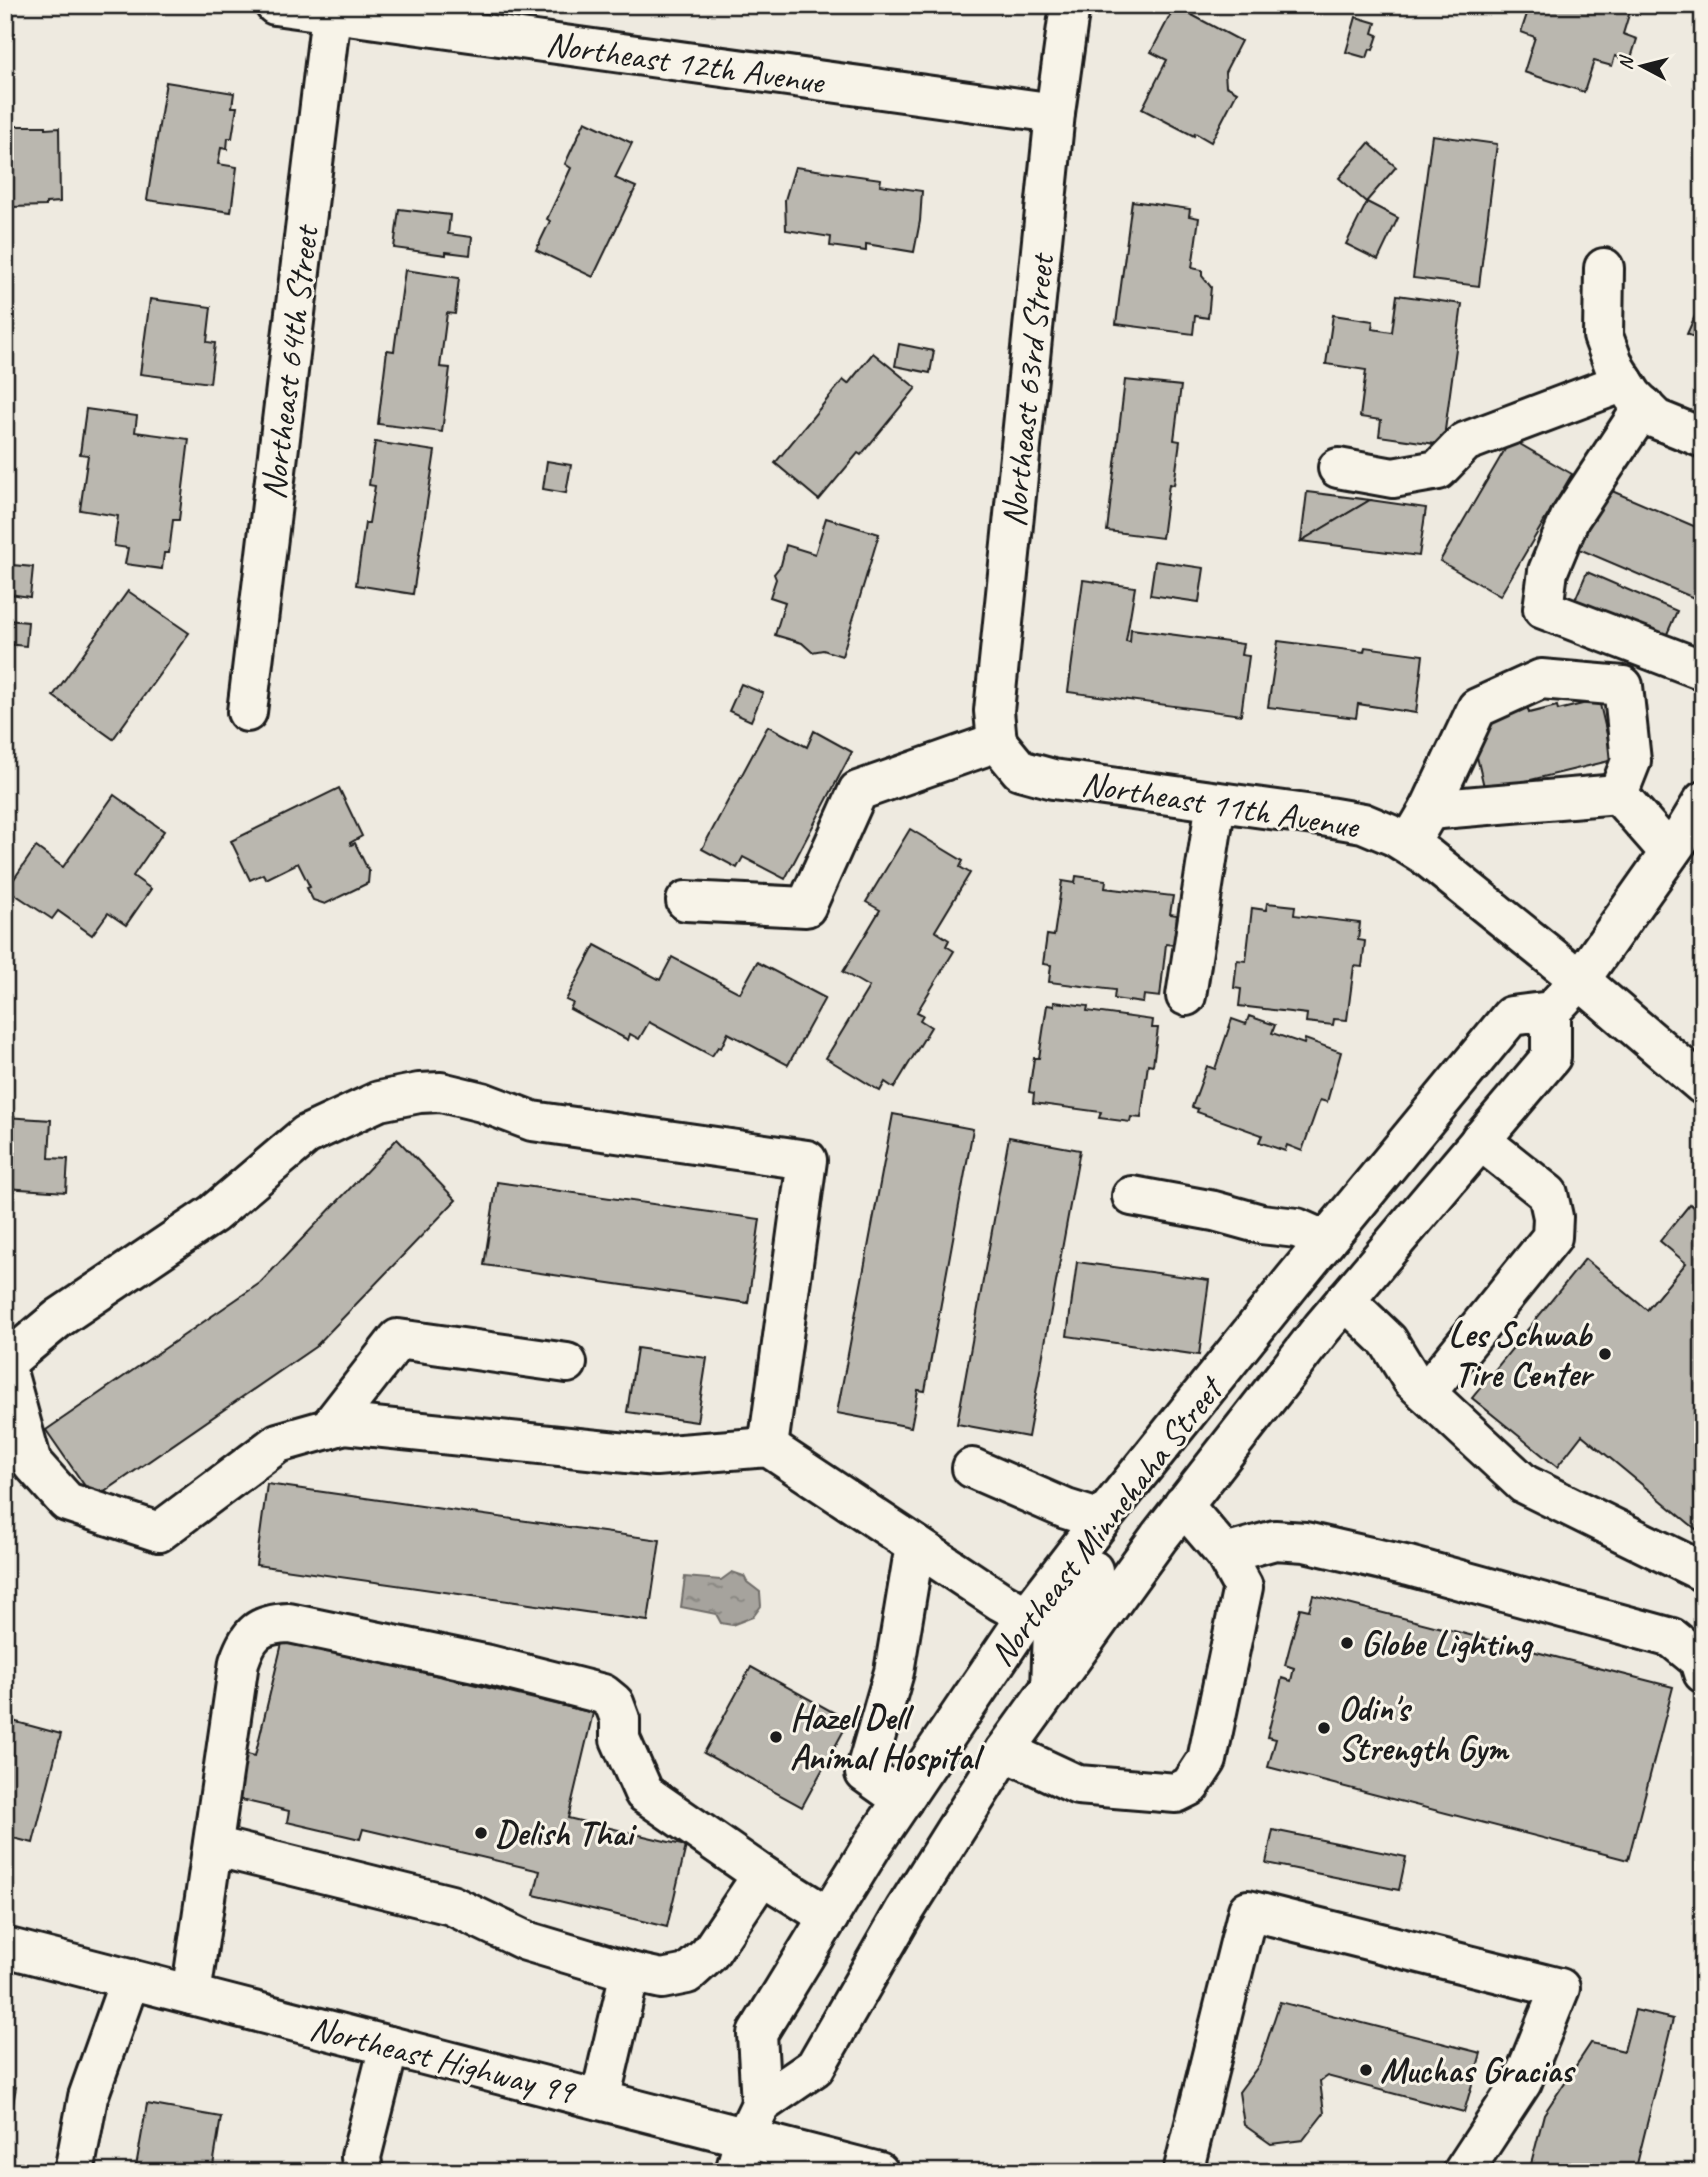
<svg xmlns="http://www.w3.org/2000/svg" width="1708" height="2177" font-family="Caveat,sans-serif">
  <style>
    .water { fill: url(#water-ripples); stroke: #6f6d69; stroke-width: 2 }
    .building { fill: #bab7af; stroke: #1c1c1c; stroke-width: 2 }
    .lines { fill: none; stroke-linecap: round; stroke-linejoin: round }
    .minor-casing { stroke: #1c1c1c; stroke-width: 44 }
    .major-casing { stroke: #1c1c1c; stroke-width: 44 }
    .minor { stroke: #f7f3e8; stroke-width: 38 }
    .major { stroke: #f7f3e8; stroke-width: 38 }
    .poi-dot { fill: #1c1c1c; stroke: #f7f3e8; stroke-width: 2.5 }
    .labels { text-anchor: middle; stroke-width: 6; stroke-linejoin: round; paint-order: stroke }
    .street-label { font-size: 35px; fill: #1c1c1c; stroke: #f7f3e8 }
    .poi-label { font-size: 35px; font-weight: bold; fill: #1c1c1c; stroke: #f7f3e8; text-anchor: start }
  </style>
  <defs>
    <pattern id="water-ripples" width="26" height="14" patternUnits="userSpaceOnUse" patternTransform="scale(1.75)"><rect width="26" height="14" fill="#a6a39d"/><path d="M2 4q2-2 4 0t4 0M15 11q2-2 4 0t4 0" fill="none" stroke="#86847f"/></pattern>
  </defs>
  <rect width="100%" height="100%" fill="#eeeae0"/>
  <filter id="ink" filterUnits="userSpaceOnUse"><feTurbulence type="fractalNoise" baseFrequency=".0143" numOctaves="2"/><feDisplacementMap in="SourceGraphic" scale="14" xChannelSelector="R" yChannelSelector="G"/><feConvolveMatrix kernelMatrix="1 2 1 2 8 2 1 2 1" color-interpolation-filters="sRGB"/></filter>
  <g filter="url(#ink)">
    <path class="water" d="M732,1572l12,4 3,6 13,10 1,14 -8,11 -21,8 -11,-2 -5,-9 -35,-7 4,-30 36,3z"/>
    <g class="building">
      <path d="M1530,5h91l10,3 -8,26 14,5 -7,22 -15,-5 -3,10 -18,-5 -10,31 -60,-20 11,-35 -14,-5z"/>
      <path d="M1175,6l66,35 -16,31 1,14 11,6 -26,50 -16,-9 -1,3 -52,-27 25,-49 -16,-8z"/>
      <path d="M1356,17l20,6 -3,10 5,2 -5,15 -3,-1 -3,9 -21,-6z"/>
      <path d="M166,82l68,11 -2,14h5l-5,31h-4l-1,11 -6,-1 -3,16 19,3 -6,45 -84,-12z"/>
      <path d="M585,121l47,22 -17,35 21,9 -43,90 -57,-27 14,-29 -3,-2 24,-51 -6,-4z"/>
      <path d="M5,126h41v3l13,-1 1,74 -14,1v3l-34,1 1,39h-8z"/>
      <path d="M1432,135l65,9 -18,142 -66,-8z"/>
      <path d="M1369,143l27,24 -30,35 -27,-24z"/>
      <path d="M795,167l86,12 -1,6 42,6 -2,30 -6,31 -48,-8v7l-36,-5 1,-9 -45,-7 -1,-30z"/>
      <path d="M1132,201l58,8 -1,7 10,2 -7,50 10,2v6l9,11 -3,31 -13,-2 -2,18 -77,-10z"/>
      <path d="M1367,202l31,16 -20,42 -32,-16z"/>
      <path d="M399,209l51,6 -2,19 24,3 -2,18 -24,-3v3l-52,-7z"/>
      <path d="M405,270l54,8 -4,36 -8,-1 -7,54 10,1 -8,64 -64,-8 9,-74 7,1z"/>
      <path d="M1397,295l65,9 -19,141 -64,-9 2,-16 -21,-3 6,-47 -40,-6 7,-49 40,6 -1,8 20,3z"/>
      <path d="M1703,298v43l-16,-7z"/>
      <path d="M150,299l61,8 -4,35 8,1 -5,40 -70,-9z"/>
      <path d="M5,327l7,1 -7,55z"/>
      <path d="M899,344l35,7 -4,22 -35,-7z"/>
      <path d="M873,353l43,35 -55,67 -3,-2 -39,47 -44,-37 68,-83 5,4z"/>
      <path d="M1125,380l56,6 -7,54 6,1 -6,44 -5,-1 -7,54 -55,-7z"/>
      <path d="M86,409l51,7 -2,16 54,7 -10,81h-6l-4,33h-5l-2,16 -37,-5 3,-16 -14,-2 4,-30 -38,-6 8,-55 -8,-1z"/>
      <path d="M1511,439l61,35 -72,122 -60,-35z"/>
      <path d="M375,442l60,9 -22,143 -57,-9 9,-62h4l6,-37 -6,-1z"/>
      <path d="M547,461l24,4 -5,28 -23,-4z"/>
      <path d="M1598,485l105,45 -2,71 -129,-55z"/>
      <path d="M1307,492l63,8 -69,41z"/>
      <path d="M1370,500l56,8 -7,48 -118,-15z"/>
      <path d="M826,518l53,16 -37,122 -19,-6 -11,2 -10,-9 -27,-8 10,-33 -15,-5 6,-18 -2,-5 7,-9 5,-20 29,9z"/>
      <path d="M1155,561l49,7 -5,34 -49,-7z"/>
      <path d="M12,565l21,2 -3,30 -21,-3z"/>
      <path d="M1587,572l90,39 -16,37 -90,-39z"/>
      <path d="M1083,580l52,7 -9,54 4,1 1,-13 112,15 -2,11 8,1 -8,59 -173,-23z"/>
      <path d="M128,591l61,42 -76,106 -60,-43z"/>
      <path d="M7,620l21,2 -2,24 -21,-2z"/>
      <path d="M1278,641l86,11 1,-5 58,8 -7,58 -58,-9 -2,14 -88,-11z"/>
      <path d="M741,684l22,9 -12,28 -22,-10z"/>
      <path d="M1599,700l14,60 -128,31 -15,-64 31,-8 -2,-7 28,-7 2,8 28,-7 1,4z"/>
      <path d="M768,726l39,21 7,-16 38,21 -67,127 -42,-22 -6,11 -35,-19z"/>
      <path d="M339,788l23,48 -12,7 1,2 4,-2 14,29 -1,11 -43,21 -12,-4 -6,-12 3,-1 -12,-24 -32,16 -3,-5 -13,6 -19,-39z"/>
      <path d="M114,795l50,36 -31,45 18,13 -25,36 -18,-12 -16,22 -34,-24 -6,8 -45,-30 29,-42 27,20z"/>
      <path d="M910,829l53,32 -3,6 10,6 -35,58 14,9 -3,6 8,5 -37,61 6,3 -3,5 11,7 -37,61 -9,-6 -5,9 -54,-33 43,-71 -26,-15 37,-62 -14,-8z"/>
      <path d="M1076,876l30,4 -1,8 68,8 -3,18 7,1 -3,30 -8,-1 -6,53 -16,-2 -1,8 -29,-4 1,-9 -66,-8 2,-17 -8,-1 4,-29 7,1 8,-55 13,2z"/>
      <path d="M1267,903l28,3 -1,9 66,8 -2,17 7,1 -3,26 -8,-1 -7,54 -13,-1 -1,6 -27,-3 1,-8 -68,-8 2,-17 -7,-1 3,-28 9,1 6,-53 14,2z"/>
      <path d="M595,945l65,35 12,-23 68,36 17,-31 68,36 -37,67 -60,-32 -7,15 -3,-1 -6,9 -63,-34 -10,17 -9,-5 -2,6 -58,-31 3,-6 -7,-3z"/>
      <path d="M1054,1002l34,4 -1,5 66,9 -1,8h6l-5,37 -5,-1 -7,54 -10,-1 -1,5 -31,-4 2,-6 -68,-9 1,-10 -5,-1 5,-34h5l8,-53 7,1z"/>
      <path d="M1249,1016l26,9 -3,8 32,11 1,-5 36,13 -14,50 -7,-2 -18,51 -15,-6 -2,6 -26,-9 3,-7 -65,-23 1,-3 -6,-2 15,-41 8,3 17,-50 14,5z"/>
      <path d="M893,1114l80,15 -48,262 -7,-1 -7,37 -74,-14z"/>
      <path d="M5,1117l46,3 -2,38 19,1 -2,33 -61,-4z"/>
      <path d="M1009,1137l71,13 -52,287 -71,-13z"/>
      <path d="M397,1139l59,61 -141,147 -221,152 -48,-69 214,-147z"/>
      <path d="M497,1182l263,37 -12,84 -264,-38z"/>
      <path d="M1690,1204l13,10v321l-121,-100 -25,32 -85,-69 113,-139 62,51 39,-47 -26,-22z"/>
      <path d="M1077,1262l132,18 -10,75 -132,-19z"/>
      <path d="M637,1348l70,10 -10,64 -70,-10z"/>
      <path d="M267,1484l393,56 -12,81 -392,-56z"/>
      <path d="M1313,1595l360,92 -45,173 -360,-93 8,-28 -9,-2 15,-59 9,3 3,-13 -9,-3 15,-57 9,2z"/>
      <path d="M283,1639l310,74 -25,105 118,28 -19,81 -133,-32 6,-24 -177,-42 -3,10 -73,-17 2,-11 -60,-14 11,-45 15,4z"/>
      <path d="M751,1667l98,54 -47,86 -98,-54z"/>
      <path d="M5,1719l56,15 -28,109 -28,-7z"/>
      <path d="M1273,1830l133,27 -7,33 -133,-27z"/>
      <path d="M1280,2002l201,51 -17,59 -137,-36 -7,5 4,32 -21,27 -32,4 -27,-19 -5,-33 20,-27z"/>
      <path d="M1635,2010l38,9 -38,153h-106l15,-58 47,-71 33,8z"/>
      <path d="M5,2085l11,2 -11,62z"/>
      <path d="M147,2104l74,13 -9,55h-77z"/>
    </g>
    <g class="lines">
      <g class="minor-casing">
        <g id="minor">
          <path d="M275,5l780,108"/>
          <path d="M1070,5l-15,108 -61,598 3,31 23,28 33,9 275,38 35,6 31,13 32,20 154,124 123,105"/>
          <path d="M1604,268l-1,68 12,32 18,28 23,23 47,19"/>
          <path d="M1644,406l-74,112 -22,53 -5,38 160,61"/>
          <path d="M1338,468l55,10 45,-8 27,-28 159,-60"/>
          <path d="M247,712l84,-698"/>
          <path d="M1618,794l51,58"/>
          <path d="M1429,810l189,-16"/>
          <path d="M1409,844l20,-34 48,-102 64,-29 82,7 8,75 -13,33"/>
          <path d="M686,901l120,6 52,-116 139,-49"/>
          <path d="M1186,996l30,-194"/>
          <path d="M1132,1196l82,15 47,13 36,4 29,13"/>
          <path d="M1345,1300l43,41 24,39 112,104 179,88"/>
          <path d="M5,1363l54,-45 154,-104 93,-79 73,-34 40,-8 22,-1 41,10 50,19 275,39 -39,287"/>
          <path d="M5,1364l27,99 35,39 92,30 119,-89 67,-19 311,32 112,-9 232,154 27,15"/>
          <path d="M1426,1393l126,-156 1,-20 -5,-23 -68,-54"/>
          <path d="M328,1429l70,-90 169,24"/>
          <path d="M972,1468l94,41 35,11"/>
          <path d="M1225,1554l50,-14 30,2 104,24 263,72 27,22 4,13"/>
          <path d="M1005,1751l73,34 98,8 14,-7 17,-26 36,-173 -18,-33 -42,-49"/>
          <path d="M903,1800l-38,-27 29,-101 21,-127"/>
          <path d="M213,1846l238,59 75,36 104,31 32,7 25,-5 22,-20 53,-79"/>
          <path d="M191,1995l48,-333c10,-29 19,-38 50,-39l200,42 114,29 11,9 6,16v20l24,54 118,82 67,42"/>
          <path d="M600,2100l30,-128"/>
          <path d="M74,2172l14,-75 42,-118"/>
          <path d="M363,2172l-2,-15 28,-111"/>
          <path d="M1183,2172l65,-262 312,78 -38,94 -59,90"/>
        </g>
      </g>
      <g class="major-casing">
        <g id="major">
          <path d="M1051,1689l2,-61 40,-58"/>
          <path d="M5,1947l874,225"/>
          <path d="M761,2104l-4,-70 116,-190 154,-228 74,-96 191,-238 219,-266 40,-5 29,-31 105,-149 18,-30"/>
          <path d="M735,2172l10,-35 16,-33 54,-37 90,-157 100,-159 154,-214 163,-209 229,-271v-46"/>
        </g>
      </g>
      <use href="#minor" class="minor"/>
      <use href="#major" class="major"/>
    </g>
  </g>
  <g class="poi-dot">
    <circle cx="1605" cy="1354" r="7"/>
    <circle cx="1347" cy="1643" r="7"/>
    <circle cx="1324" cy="1728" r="7"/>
    <circle cx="776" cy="1737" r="7"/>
    <circle cx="481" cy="1833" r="7"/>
    <circle cx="1366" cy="2070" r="7"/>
  </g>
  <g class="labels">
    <g class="street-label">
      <text transform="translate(685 62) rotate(8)" y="12">Northeast 12th Avenue</text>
      <text transform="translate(289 363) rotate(-83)" y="12">Northeast 64th Street</text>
      <text transform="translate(1027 391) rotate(-84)" y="12">Northeast 63rd Street</text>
      <text transform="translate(1220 804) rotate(9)" y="12">Northeast 11th Avenue</text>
      <text transform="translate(1105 1522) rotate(-52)" y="12">Northeast Minnehaha Street</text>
      <text transform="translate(442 2059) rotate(14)" y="12">Northeast Highway 99</text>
    </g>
    <g class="poi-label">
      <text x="1591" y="1346" text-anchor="end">Les Schwab<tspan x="1591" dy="40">Tire Center</tspan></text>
      <text x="1361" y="1655">Globe Lighting</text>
      <text x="1338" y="1720">Odin's<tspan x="1338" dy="40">Strength Gym</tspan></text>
      <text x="790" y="1729">Hazel Dell<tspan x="790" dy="40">Animal Hospital</tspan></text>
      <text x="495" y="1845">Delish Thai</text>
      <text x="1380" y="2082">Muchas Gracias</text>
    </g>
  </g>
  <rect width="1708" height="2177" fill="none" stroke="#f7f3e8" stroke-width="28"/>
  <rect x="14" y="14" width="1680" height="2149" fill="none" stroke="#1c1c1c" stroke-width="2.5" filter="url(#ink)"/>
  <g transform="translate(1642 66) rotate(277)" stroke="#f7f3e8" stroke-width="5" paint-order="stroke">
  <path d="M0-5L12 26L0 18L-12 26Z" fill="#1c1c1c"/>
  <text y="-10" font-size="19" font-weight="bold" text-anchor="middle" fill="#1c1c1c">N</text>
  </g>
</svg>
